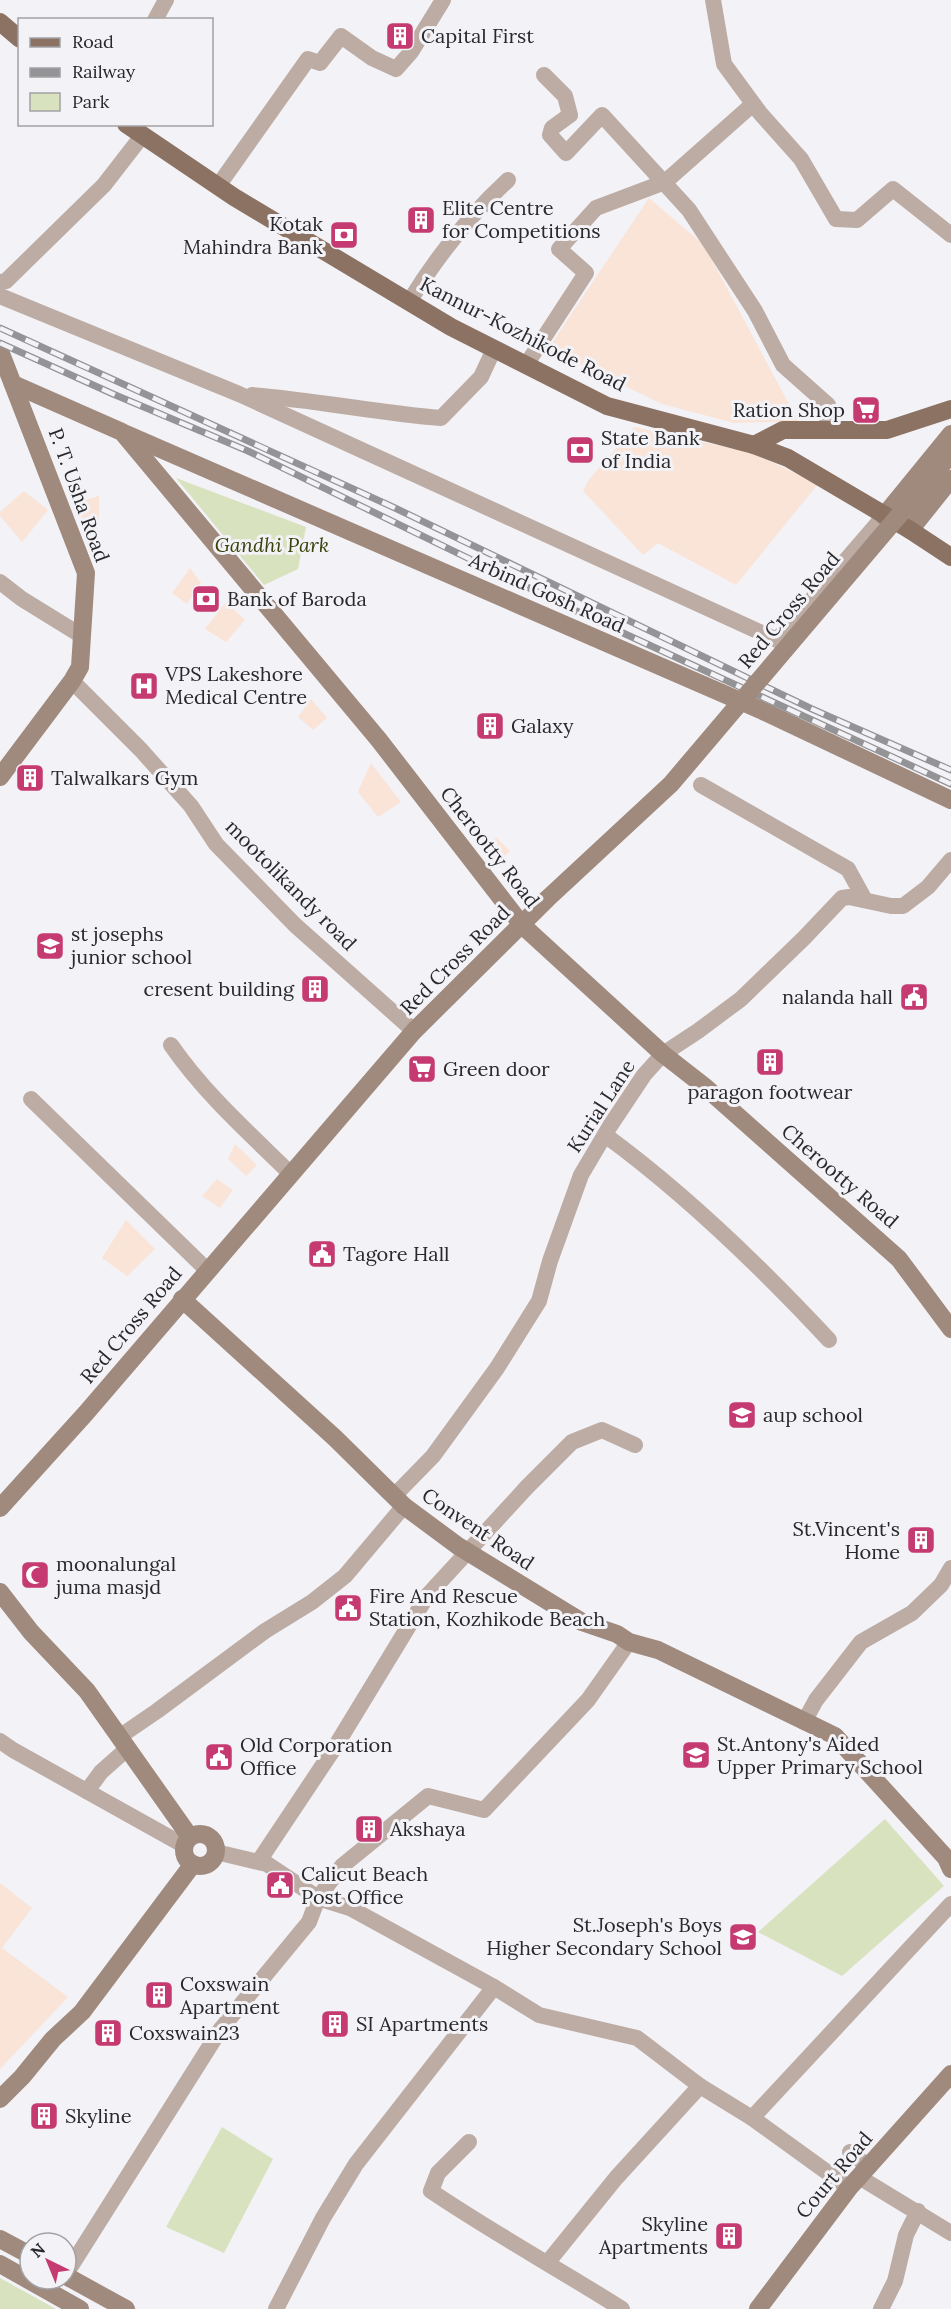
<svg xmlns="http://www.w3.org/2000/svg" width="951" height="2309" font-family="Lora,serif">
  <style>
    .commercial { fill: #fae4d7 }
    .green { fill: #d9e2bf }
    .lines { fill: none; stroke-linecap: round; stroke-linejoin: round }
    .street { stroke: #bcaca4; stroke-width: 16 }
    .secondary { stroke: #a08a7d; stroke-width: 18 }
    .primary { stroke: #8c7262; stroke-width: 18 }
    .rail-casing { stroke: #949497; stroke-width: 7 }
    .rail { stroke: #f2f2f7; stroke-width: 4.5; stroke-dasharray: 14; stroke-linecap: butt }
    .secondary-bridge { stroke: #a08a7d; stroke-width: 18 }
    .labels { text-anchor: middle; stroke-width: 6; stroke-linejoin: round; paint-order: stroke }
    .poi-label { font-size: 20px; fill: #29292b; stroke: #f2f2f7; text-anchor: start }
    .street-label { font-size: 20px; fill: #29292b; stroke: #f2f2f7 }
    .park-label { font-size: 20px; font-style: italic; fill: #394309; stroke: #f2f2f7 }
  </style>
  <rect width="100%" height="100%" fill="#f2f2f7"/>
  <g class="commercial">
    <path d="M649,198l55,47 94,176 -64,2 -72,-19 -114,-55z"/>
    <path d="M634,427l119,26 65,31 -82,101 -78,-42 -15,12 -60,-64 5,-10z"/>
    <path d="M24,491l24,19 -26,32 -22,-26v-4z"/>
    <path d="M99,496v25l-16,4 -5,-23z"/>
    <path d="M190,568l11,15 -14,21 -15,-11z"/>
    <path d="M226,602l19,18 -19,22 -21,-13z"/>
    <path d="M311,699l16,19 -14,12 -15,-13z"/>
    <path d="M371,763l30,39 -23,15 -20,-25z"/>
    <path d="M496,837l14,14 -15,13 -13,-13z"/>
    <path d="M235,1144l22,21 -11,11 -18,-17z"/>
    <path d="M217,1179l16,11 -13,18 -18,-12z"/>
    <path d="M126,1220l29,29 -28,27 -25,-18z"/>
    <path d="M0,1883l32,25 -30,40 66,49 -68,72z"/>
  </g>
  <g class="green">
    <path d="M176,478l130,49 -8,42 -34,16z"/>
    <path d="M885,1819l59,67 -102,90 -84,-44z"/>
    <path d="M222,2127l51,32 -49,94 -58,-26z"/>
    <path d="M0,2278l56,31h-56z"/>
  </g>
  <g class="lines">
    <g class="street">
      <path d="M713,0l11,64 36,49 41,46 35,60 21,1 36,-31 58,46"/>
      <path d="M155,20l11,-20"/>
      <path d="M544,75l21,21 5,19 -18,13 -2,7 16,18 36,-38 87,95 66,101 28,54 45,40 -1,24"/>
      <path d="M218,186l90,-127 12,4 21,-27 31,22 24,11 15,-17 32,-52"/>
      <path d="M0,282l6,-1 98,-96 38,-49"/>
      <path d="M0,296l239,98 538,246 107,-124"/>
      <path d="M409,302c27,-44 61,-87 99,-122"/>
      <path d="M526,365l60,-92 -27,-24 37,-41 69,-26 88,-78"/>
      <path d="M252,395c64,5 125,18 189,23l40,-41 13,-28"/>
      <path d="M0,582l22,17 60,37"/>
      <path d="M72,681l69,69 50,56 25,38 79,81 119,106"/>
      <path d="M701,785l147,84 17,31"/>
      <path d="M171,1045c33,48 78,88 120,129"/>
      <path d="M31,1099l176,171"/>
      <path d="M605,1135c82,60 155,131 224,205"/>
      <path d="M394,1496l39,-40 64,-88 42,-67 11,-40 31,-86 29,-49 34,-51 19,-21 35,-23 43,-32 63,-61 38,-40 7,-1 42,9h12l25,-19 23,-27"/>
      <path d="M804,1722l12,-22 45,-58 51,-29 29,-28 10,-17"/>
      <path d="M119,1737l38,-26 108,-80 47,-29 33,-26 59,-70"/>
      <path d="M0,1741l13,9 172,96"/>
      <path d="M87,1791l14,-19 27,-24"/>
      <path d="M216,1852l51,12 51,34 32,10 144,79 45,28 98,23 63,48 52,32 97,70"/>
      <path d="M259,1861l76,-114 92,-151 100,-109 45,-45 30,-12 33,15"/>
      <path d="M752,2118l199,-214"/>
      <path d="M469,2142l-31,31 -7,18c62,42 128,78 191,118"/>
      <path d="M850,2152l19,15"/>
      <path d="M859,2177l92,56"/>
      <path d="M548,2262l68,-84 84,-92"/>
      <path d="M66,2274l154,-244 89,-108 9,-24 24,-32 86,-70 56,14 104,-110 41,-58"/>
      <path d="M276,2309l47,-91 33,-54 138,-177"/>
      <path d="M881,2309l14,-28 11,-46 12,-24"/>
    </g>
    <g class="secondary">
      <path d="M0,351l86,222 -6,94 -8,14 -72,96"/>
      <path d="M13,384l109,48 257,308 143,185 141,129 41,32 195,173 52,70"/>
      <path d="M126,434l637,277 188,89"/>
      <path d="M884,516l67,-82"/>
      <path d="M910,530l41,-51"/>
      <path d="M182,1299l153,139 69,68 54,40 124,76 35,12 12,8 29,8 177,86 111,122 5,11"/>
      <path d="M0,1508l86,-95 328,-382 132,-131"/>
      <path d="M0,1592l31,40 56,59 103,146"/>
      <circle cx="200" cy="1850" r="16"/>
      <path d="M0,2099l22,-22 31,-38 29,-27 111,-148"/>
      <path d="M0,2239l30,16"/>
      <path d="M0,2264l80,45"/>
      <path d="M66,2276l60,33"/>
      <path d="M758,2309l91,-121 102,-114"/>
    </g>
    <g class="primary">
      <path d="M0,22l20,17"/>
      <path d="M126,124l108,73 217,130 156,79 147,39 34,13 122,72 41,27"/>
      <path d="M754,445l29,-15h104l64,-21"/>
    </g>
    <g class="rail-casing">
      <g id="rail">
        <path d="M0,328l395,180 417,201 139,61"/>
        <path d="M0,343l113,51 135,57 349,170 354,163"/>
      </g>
    </g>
    <use href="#rail" class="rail"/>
    <path class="secondary-bridge" d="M546,900l125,-116 280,-330"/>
  </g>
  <defs>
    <g id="building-square" transform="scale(1.5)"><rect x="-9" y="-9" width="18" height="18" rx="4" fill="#c53a70" stroke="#f2f2f7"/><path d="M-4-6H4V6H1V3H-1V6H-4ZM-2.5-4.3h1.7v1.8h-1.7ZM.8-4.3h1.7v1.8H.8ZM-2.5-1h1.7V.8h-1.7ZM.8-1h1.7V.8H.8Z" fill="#fff"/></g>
    <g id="bank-square" transform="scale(1.5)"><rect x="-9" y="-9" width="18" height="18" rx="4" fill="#c53a70" stroke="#f2f2f7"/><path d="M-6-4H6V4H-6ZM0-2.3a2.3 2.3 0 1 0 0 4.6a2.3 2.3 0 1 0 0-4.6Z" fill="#fff"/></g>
    <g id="supermarket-square" transform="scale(1.5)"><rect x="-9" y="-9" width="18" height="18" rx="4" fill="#c53a70" stroke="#f2f2f7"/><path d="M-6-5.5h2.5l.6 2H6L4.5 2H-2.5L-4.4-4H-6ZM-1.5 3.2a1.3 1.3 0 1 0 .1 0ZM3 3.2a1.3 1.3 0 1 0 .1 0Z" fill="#fff"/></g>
    <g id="hospital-square" transform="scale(1.5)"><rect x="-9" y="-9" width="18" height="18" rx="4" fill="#c53a70" stroke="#f2f2f7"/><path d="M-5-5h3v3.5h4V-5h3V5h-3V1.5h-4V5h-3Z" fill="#fff"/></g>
    <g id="school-square" transform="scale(1.5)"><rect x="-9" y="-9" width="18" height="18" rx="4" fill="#c53a70" stroke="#f2f2f7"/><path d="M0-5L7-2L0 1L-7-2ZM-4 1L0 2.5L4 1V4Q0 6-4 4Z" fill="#fff"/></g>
    <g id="civic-square" transform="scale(1.5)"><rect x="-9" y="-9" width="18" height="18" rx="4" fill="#c53a70" stroke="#f2f2f7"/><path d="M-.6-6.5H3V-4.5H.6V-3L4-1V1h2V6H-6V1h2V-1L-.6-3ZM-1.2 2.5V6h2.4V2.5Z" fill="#fff"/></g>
    <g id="mosque-square" transform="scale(1.5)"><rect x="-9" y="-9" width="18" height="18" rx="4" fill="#c53a70" stroke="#f2f2f7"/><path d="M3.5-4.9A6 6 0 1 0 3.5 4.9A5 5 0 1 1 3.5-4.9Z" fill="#fff"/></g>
  </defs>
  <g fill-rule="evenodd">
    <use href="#building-square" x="400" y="36"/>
    <use href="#building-square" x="421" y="220"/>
    <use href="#bank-square" x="344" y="235"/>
    <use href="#supermarket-square" x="866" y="410"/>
    <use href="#bank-square" x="580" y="450"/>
    <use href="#bank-square" x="206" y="599"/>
    <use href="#hospital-square" x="144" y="686"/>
    <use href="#building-square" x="490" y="726"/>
    <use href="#building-square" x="30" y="778"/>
    <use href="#school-square" x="50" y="946"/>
    <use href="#building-square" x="315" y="989"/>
    <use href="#civic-square" x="914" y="997"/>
    <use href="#building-square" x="770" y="1062"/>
    <use href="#supermarket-square" x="422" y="1069"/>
    <use href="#civic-square" x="322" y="1254"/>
    <use href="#school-square" x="742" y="1415"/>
    <use href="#building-square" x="921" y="1540"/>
    <use href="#mosque-square" x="35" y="1575"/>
    <use href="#civic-square" x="348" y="1608"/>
    <use href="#school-square" x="696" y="1755"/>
    <use href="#civic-square" x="219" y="1757"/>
    <use href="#building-square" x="369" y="1829"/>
    <use href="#civic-square" x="280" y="1885"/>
    <use href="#school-square" x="743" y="1937"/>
    <use href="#building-square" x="159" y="1995"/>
    <use href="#building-square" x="335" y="2024"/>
    <use href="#building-square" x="108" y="2033"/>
    <use href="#building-square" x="44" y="2116"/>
    <use href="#building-square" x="729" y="2236"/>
  </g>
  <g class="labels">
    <g class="poi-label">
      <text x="421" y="43">Capital First</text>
      <text x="442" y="215">Elite Centre<tspan x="442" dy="23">for Competitions</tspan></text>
      <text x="323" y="231" text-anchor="end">Kotak<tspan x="323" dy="23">Mahindra Bank</tspan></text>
      <text x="845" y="417" text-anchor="end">Ration Shop</text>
      <text x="601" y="445">State Bank<tspan x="601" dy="23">of India</tspan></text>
      <text x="227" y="606">Bank of Baroda</text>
      <text x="165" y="681">VPS Lakeshore<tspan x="165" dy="23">Medical Centre</tspan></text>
      <text x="511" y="733">Galaxy</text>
      <text x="51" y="785">Talwalkars Gym</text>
      <text x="71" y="941">st josephs<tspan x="71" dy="23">junior school</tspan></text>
      <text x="294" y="996" text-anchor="end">cresent building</text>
      <text x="893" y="1004" text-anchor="end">nalanda hall</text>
      <text x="443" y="1076">Green door</text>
      <text x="770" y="1099" text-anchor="middle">paragon footwear</text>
      <text x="343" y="1261">Tagore Hall</text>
      <text x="763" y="1422">aup school</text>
      <text x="900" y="1536" text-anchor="end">St.Vincent's<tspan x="900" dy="23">Home</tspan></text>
      <text x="56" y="1571">moonalungal<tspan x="56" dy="23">juma masjd</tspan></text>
      <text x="369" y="1603">Fire And Rescue<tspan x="369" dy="23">Station, Kozhikode Beach</tspan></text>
      <text x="717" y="1751">St.Antony's Aided<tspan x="717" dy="23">Upper Primary School</tspan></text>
      <text x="240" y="1752">Old Corporation<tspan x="240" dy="23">Office</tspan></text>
      <text x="390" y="1836">Akshaya</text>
      <text x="301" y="1881">Calicut Beach<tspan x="301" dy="23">Post Office</tspan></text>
      <text x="722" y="1932" text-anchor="end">St.Joseph's Boys<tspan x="722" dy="23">Higher Secondary School</tspan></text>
      <text x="180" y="1991">Coxswain<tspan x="180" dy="23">Apartment</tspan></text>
      <text x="356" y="2031">SI Apartments</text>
      <text x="129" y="2040">Coxswain23</text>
      <text x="65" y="2123">Skyline</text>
      <text x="708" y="2231" text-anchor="end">Skyline<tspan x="708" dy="23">Apartments</tspan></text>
    </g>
    <g class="street-label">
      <text transform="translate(523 334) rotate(27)" y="7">Kannur-Kozhikode Road</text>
      <text transform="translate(79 495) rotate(70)" y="7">P. T. Usha Road</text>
      <text transform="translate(547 593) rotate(24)" y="7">Arbind Gosh Road</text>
      <text transform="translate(789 610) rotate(-50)" y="7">Red Cross Road</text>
      <text transform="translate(490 847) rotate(52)" y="7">Cherootty Road</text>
      <text transform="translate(291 885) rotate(45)" y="7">mootolikandy road</text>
      <text transform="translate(455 960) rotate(-45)" y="7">Red Cross Road</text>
      <text transform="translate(601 1106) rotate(-57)" y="7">Kurial Lane</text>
      <text transform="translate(840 1176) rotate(41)" y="7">Cherootty Road</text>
      <text transform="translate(131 1325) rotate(-50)" y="7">Red Cross Road</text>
      <text transform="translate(478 1529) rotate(34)" y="7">Convent Road</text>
      <text transform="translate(834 2175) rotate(-50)" y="7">Court Road</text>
    </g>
    <g class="park-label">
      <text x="272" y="552">Gandhi Park</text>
    </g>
  </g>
  <rect x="18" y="18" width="195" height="108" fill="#f2f2f7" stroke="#a2a2a5" stroke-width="1.5"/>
  <rect x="30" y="38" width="30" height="9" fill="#8c7262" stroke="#a2a2a5" stroke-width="1.5"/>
  <text x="72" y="48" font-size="18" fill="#29292b">Road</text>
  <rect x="30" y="68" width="30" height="9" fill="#949497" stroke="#a2a2a5" stroke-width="1.5"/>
  <text x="72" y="78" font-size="18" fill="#29292b">Railway</text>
  <rect x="30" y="93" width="30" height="18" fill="#d9e2bf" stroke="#a2a2a5" stroke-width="1.5"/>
  <text x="72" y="108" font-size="18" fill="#29292b">Park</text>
  <g transform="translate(48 2261) rotate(317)"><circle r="28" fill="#f2f2f7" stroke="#a2a2a5" stroke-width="1.5"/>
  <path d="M0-4.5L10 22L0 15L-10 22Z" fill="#c53a70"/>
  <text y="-9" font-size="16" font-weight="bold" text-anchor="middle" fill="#29292b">N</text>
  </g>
</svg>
